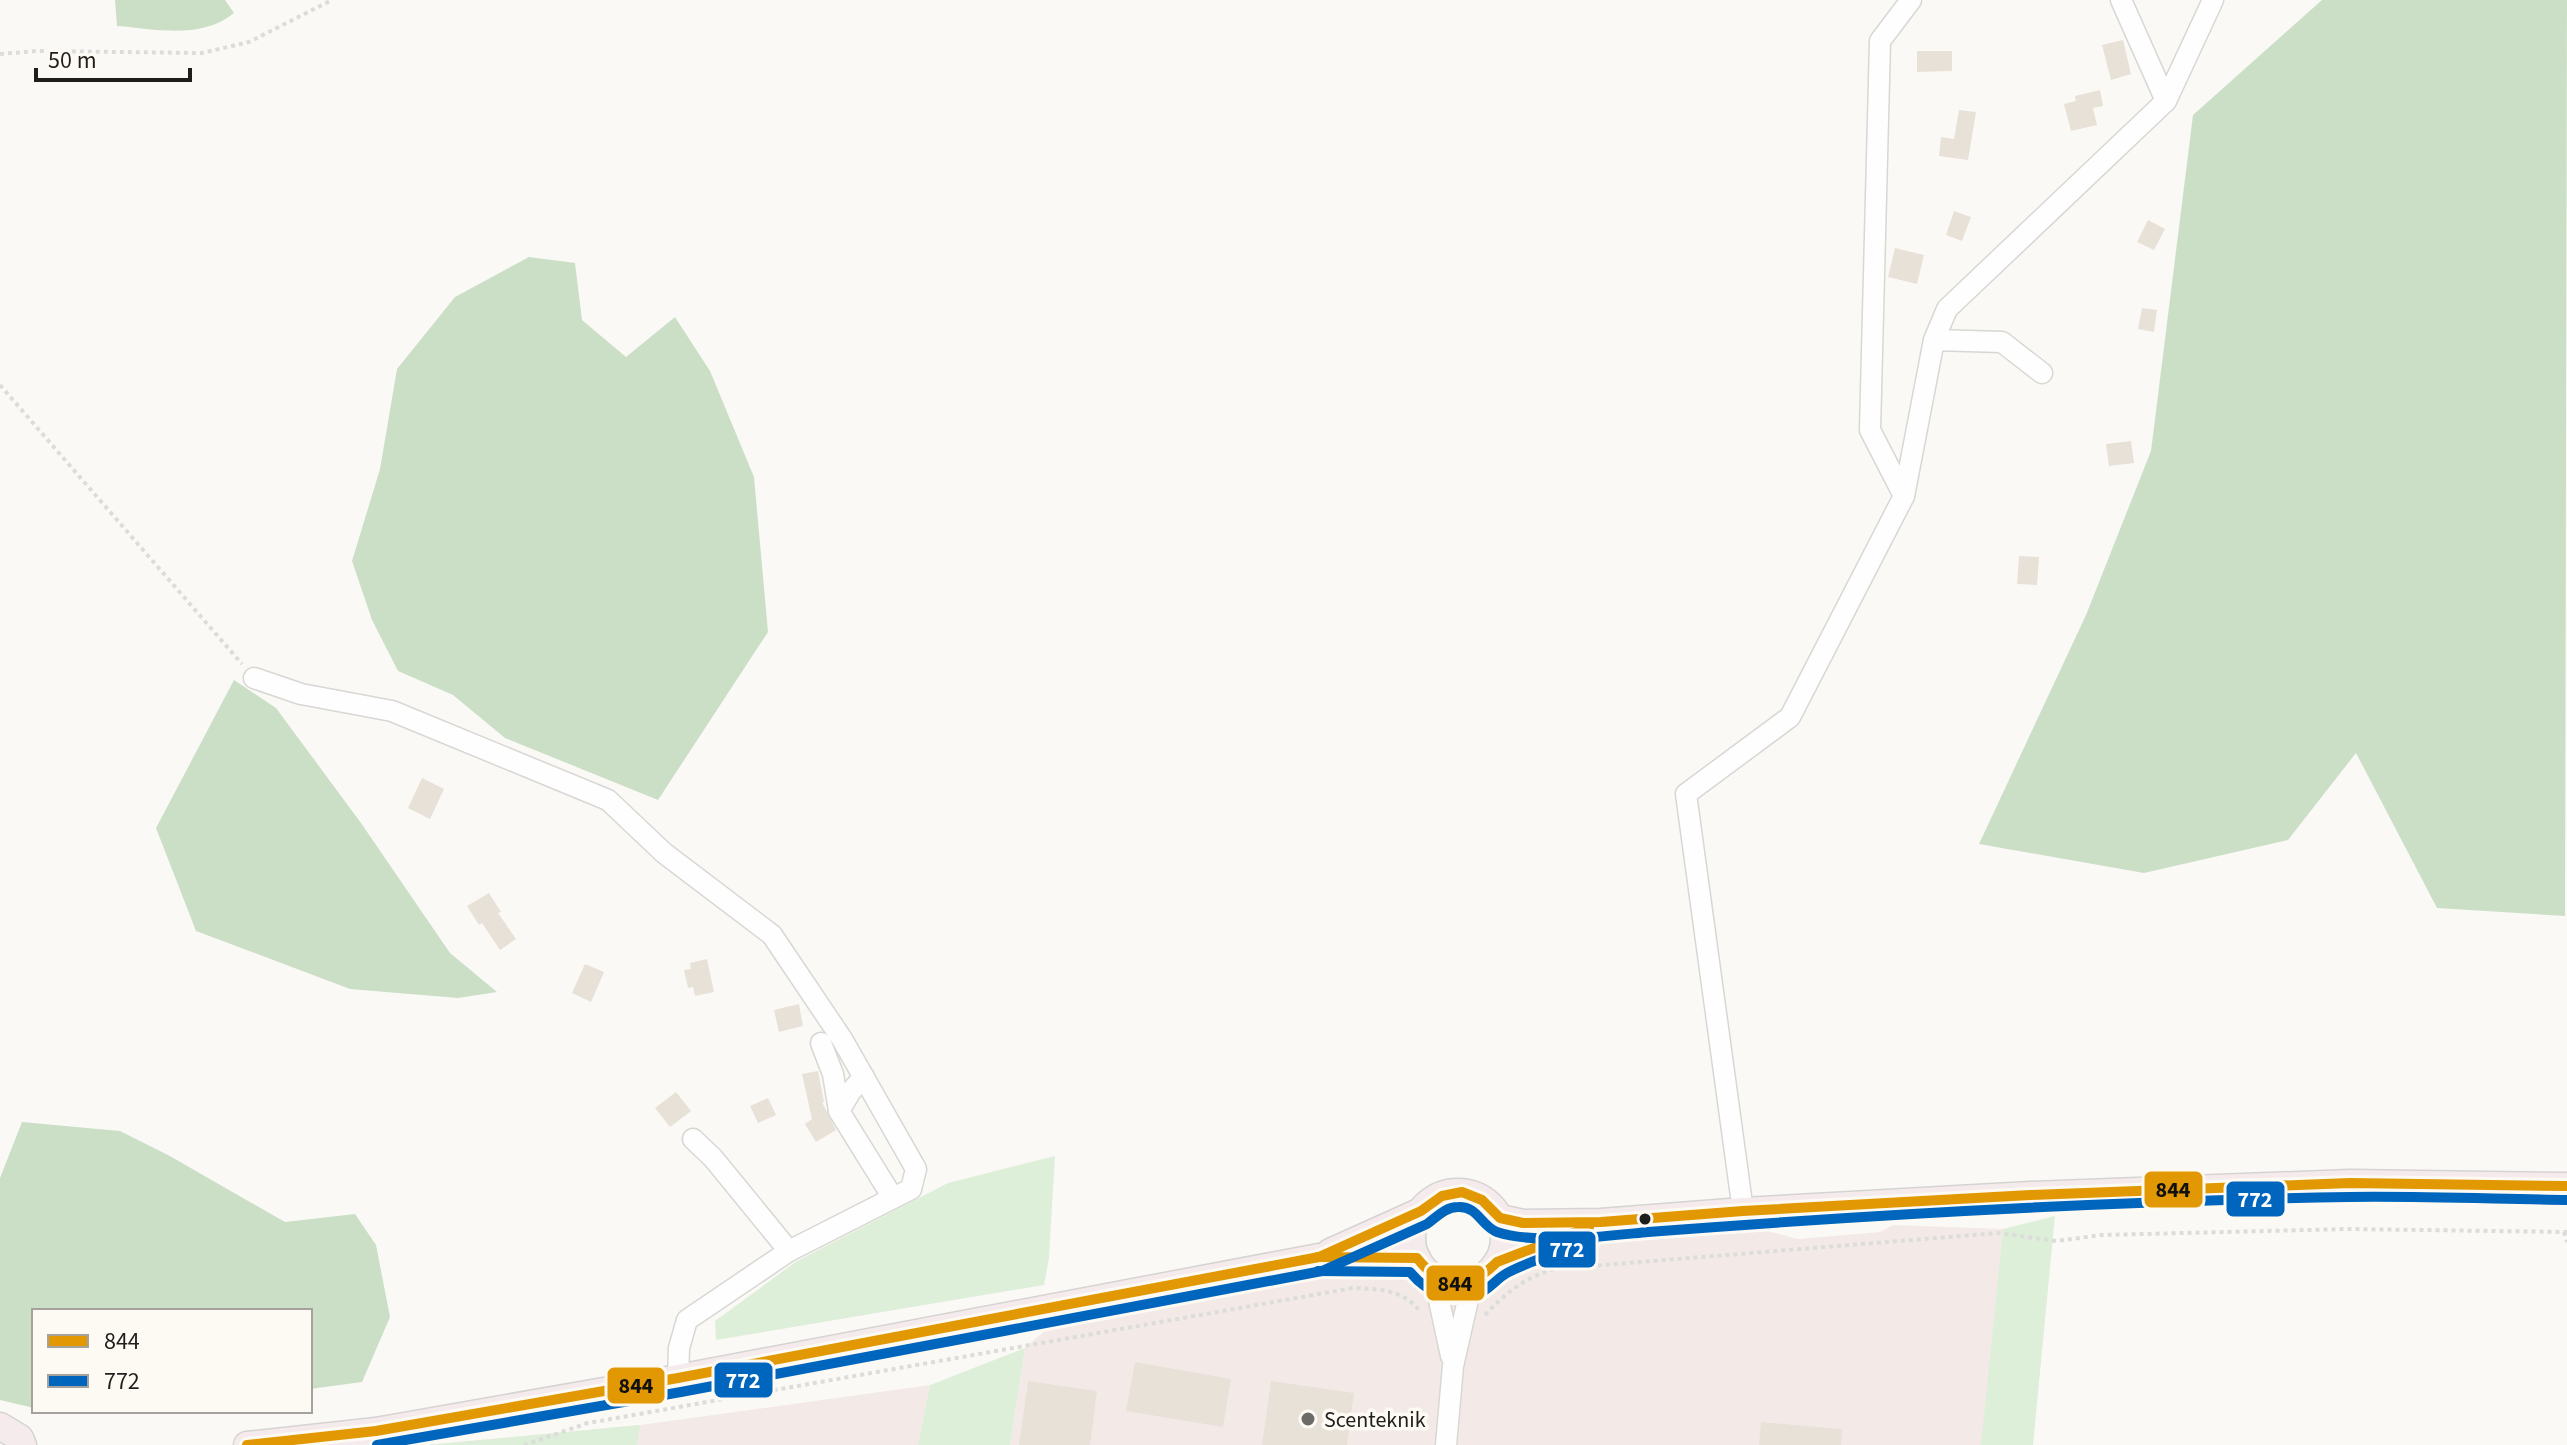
<svg xmlns="http://www.w3.org/2000/svg" width="2567" height="1445" font-family="'Source Sans 3',sans-serif">
  <style>
    .industrial { fill: #f3eae8 }
    .green { fill: #ddefd8 }
    .forest { fill: #cbdfc6 }
    .building { fill: #e8e1d7 }
    .lines { fill: none; stroke-linecap: round; stroke-linejoin: round }
    .minor-casing { stroke: #d8d7d4; stroke-width: 23 }
    .major-casing { stroke: #d5d4d3; stroke-width: 29 }
    .path { stroke: #dcdcdb; stroke-width: 4; stroke-dasharray: 4 4; stroke-linecap: butt }
    .minor { stroke: #fefefe; stroke-width: 20 }
    .major { stroke: #f6ebec; stroke-width: 26 }
    .bus-1-casing { stroke: #fdfaf4; stroke-width: 16 }
    .bus-2-casing { stroke: #fdfaf4; stroke-width: 16 }
    .bus-1 { stroke: #e29803; stroke-width: 10 }
    .bus-2 { stroke: #0065bd; stroke-width: 10 }
    .bus-dot { fill: #201e1c; stroke: #fdfaf4; stroke-width: 3 }
    .poi-dot { fill: #6d6b68; stroke: #fdfaf4; stroke-width: 3 }
    .labels { text-anchor: middle; stroke-width: 7; stroke-linejoin: round; paint-order: stroke }
    .poi-label { font-size: 22px; fill: #201e1c; stroke: #fdfaf4; text-anchor: start }
    .line-badge { stroke: #fdfaf4; stroke-width: 3 }
    .badge-label { font-size: 22px; text-anchor: middle; font-weight: bold; fill: #fff }
    .pale-badge-label { font-size: 22px; text-anchor: middle; font-weight: bold; fill: #111 }
  </style>
  <rect width="100%" height="100%" fill="#fbf9f6"/>
  <g class="industrial">
    <path d="M1893,1225l110,4 -20,216h-973l15,-97 38,-33 318,-48 72,34 132,-58 182,-12 31,8 82,-7z"/>
    <path d="M930,1385l-12,60h-491l213,-20z"/>
  </g>
  <g class="green">
    <path d="M1055,1156l-6,102 -5,27 -328,55 -1,-19 82,-60 151,-78z"/>
    <path d="M2055,1216l-22,229h-52l22,-216z"/>
    <path d="M1025,1348l-15,97h-92l12,-60z"/>
    <path d="M640,1425l-3,20h-210z"/>
  </g>
  <g class="forest">
    <path d="M115,0h110l9,13c-33,27 -78,16 -117,13z"/>
    <path d="M2322,0h245l-2,916 -128,-8 -81,-155 -68,87 -144,33 -165,-29 107,-229 65,-164 42,-336z"/>
    <path d="M529,257l46,6 7,57 44,37 49,-40 35,54 44,106 14,155 -110,168 -153,-62 -52,-43 -55,-24 -26,-51 -20,-59 28,-92 17,-100 58,-72z"/>
    <path d="M234,680l42,28 85,115 89,130 47,39 -39,6 -108,-9 -154,-58 -40,-103z"/>
    <path d="M22,1122l98,9 48,24 117,67 70,-8 21,31 14,72 -28,65 -52,7v-78h-276v97l-34,-8v-222z"/>
  </g>
  <g class="building">
    <path d="M2123,40l8,34 -20,6 -9,-35z"/>
    <path d="M1917,51h35v20l-35,1z"/>
    <path d="M2100,90l3,16 -10,2 4,17 -26,6 -7,-27 12,-3 -1,-5z"/>
    <path d="M1959,110l17,2 -8,48 -29,-4 2,-19 13,2z"/>
    <path d="M1954,211l17,6 -9,24 -16,-6z"/>
    <path d="M2148,220l17,9 -11,21 -17,-8z"/>
    <path d="M1895,248l29,7 -7,29 -29,-7z"/>
    <path d="M2142,308l15,2 -3,22 -16,-3z"/>
    <path d="M2131,441l3,22 -25,3 -3,-22z"/>
    <path d="M2019,556l20,1 -2,28 -20,-1z"/>
    <path d="M422,778l22,11 -14,30 -22,-11z"/>
    <path d="M489,893l12,19 -3,1 18,26 -16,11 -18,-27 -3,2 -12,-19z"/>
    <path d="M707,959l7,33 -19,4 -2,-9 -5,1 -4,-18 7,-1 -1,-6z"/>
    <path d="M585,964l19,8 -13,30 -19,-9z"/>
    <path d="M799,1004l4,22 -24,6 -5,-22z"/>
    <path d="M818,1071l6,31h-2l14,28 -20,12 -11,-18 7,-5 -10,-45z"/>
    <path d="M676,1092l15,19 -21,16 -15,-19z"/>
    <path d="M768,1098l8,17 -18,8 -8,-17z"/>
    <path d="M1135,1362l96,17 -8,48 -97,-16z"/>
    <path d="M1028,1381l69,10 -7,54h-71z"/>
    <path d="M1271,1381l83,12 -7,52h-85z"/>
    <path d="M1761,1422l81,7 -1,16h-82z"/>
  </g>
  <g class="lines">
    <g class="minor-casing">
      <g id="minor">
        <path d="M2121,0l45,101"/>
        <path d="M1934,340l13,-31 219,-208 47,-101"/>
        <path d="M1904,496l30,-156 68,2 40,31"/>
        <path d="M254,678l47,16 91,17 216,89 56,53 108,82 70,104 74,130 -5,20 -122,62 -102,69 -8,28 -1,30"/>
        <path d="M821,1043l12,31 6,37"/>
        <path d="M864,1077l-13,14 -12,20 54,87"/>
        <path d="M693,1139l20,19 76,93"/>
        <path d="M1743,1211l-57,-417 104,-77 114,-221 -34,-66 10,-389 31,-41"/>
        <path d="M1434,1277l17,79"/>
        <path d="M1446,1445l7,-79 19,-84"/>
      </g>
    </g>
    <g class="major-casing">
      <g id="major">
        <circle cx="1458" cy="1238" r="46"/>
        <path d="M1500,1218l23,5 78,-1 142,-11 287,-16 320,-12 217,3"/>
        <path d="M1330,1252l91,-41"/>
        <path d="M1497,1262l90,-34"/>
        <path d="M0,1426l20,12 3,7"/>
        <path d="M247,1445l129,-14 302,-53 641,-121 98,1"/>
      </g>
    </g>
    <g class="path">
      <path d="M0,54l37,-3 165,2 47,-11 83,-42"/>
      <path d="M0,385l242,279"/>
      <path d="M2564,1232l3,10"/>
      <path d="M1485,1315c22,-23 39,-37 69,-46l444,-36 58,8 46,-6 246,-6 219,3"/>
      <path d="M524,1445l64,-22 765,-135c25,1 49,1 66,22"/>
    </g>
    <use href="#minor" class="minor"/>
    <use href="#major" class="major"/>
    <g class="bus-1-casing">
      <g id="bus-1">
        <path d="M1318,1257l99,1c26,33 51,33 80,4l92,-35"/>
        <path d="M247,1445l129,-14 302,-53 641,-121 102,-46 21,-15 20,-4 20,8 18,18 23,5 78,-1 142,-11 287,-16 320,-12 217,3"/>
      </g>
    </g>
    <g class="bus-2-casing">
      <g id="bus-2">
        <path d="M1318,1271l92,1c18,22 45,32 72,20 9,-5 16,-14 25,-19 26,-14 59,-22 87,-33"/>
        <path d="M377,1445l304,-53 641,-121 105,-47c10,-7 18,-17 31,-17 20,-1 23,19 39,25 39,13 109,4 151,0 233,-18 467,-31 701,-35 72,-1 145,2 218,3"/>
      </g>
    </g>
    <use href="#bus-1" class="bus-1"/>
    <use href="#bus-2" class="bus-2"/>
  </g>
  <circle class="bus-dot" cx="1645" cy="1219" r="7"/>
  <circle class="poi-dot" cx="1308" cy="1419" r="8"/>
  <g class="labels">
    <g class="poi-label">
      <text x="1324" y="1427">Scenteknik</text>
    </g>
  </g>
  <g class="line-badge">
    <rect x="2143" y="1170" width="61" height="39" rx="8" fill="#e29803"/>
    <rect x="2225" y="1180" width="61" height="38" rx="8" fill="#0065bd"/>
    <rect x="1537" y="1230" width="60" height="39" rx="8" fill="#0065bd"/>
    <rect x="1425" y="1264" width="61" height="38" rx="8" fill="#e29803"/>
    <rect x="713" y="1361" width="61" height="38" rx="8" fill="#0065bd"/>
    <rect x="606" y="1366" width="60" height="39" rx="8" fill="#e29803"/>
  </g>
  <g class="badge-label">
    <text x="2255" y="1207">772</text>
    <text x="1567" y="1257">772</text>
    <text x="743" y="1388">772</text>
  </g>
  <g class="pale-badge-label">
    <text x="2173" y="1197">844</text>
    <text x="1455" y="1291">844</text>
    <text x="636" y="1393">844</text>
  </g>
  <rect x="32" y="1309" width="280" height="104" fill="#fdfaf4" stroke="#a5a29e" stroke-width="2"/>
  <rect x="48" y="1335" width="40" height="12" fill="#e29803" stroke="#a5a29e" stroke-width="2"/>
  <text x="104" y="1349" font-size="24" fill="#201e1c">844</text>
  <rect x="48" y="1375" width="40" height="12" fill="#0065bd" stroke="#a5a29e" stroke-width="2"/>
  <text x="104" y="1389" font-size="24" fill="#201e1c">772</text>
  <path d="M36 68v12h154v-12" fill="none" stroke="#201e1c" stroke-width="4"/>
  <text x="48" y="68" font-size="24" fill="#201e1c" stroke="#fdfaf4" stroke-width="6" paint-order="stroke">50 m</text>
</svg>
